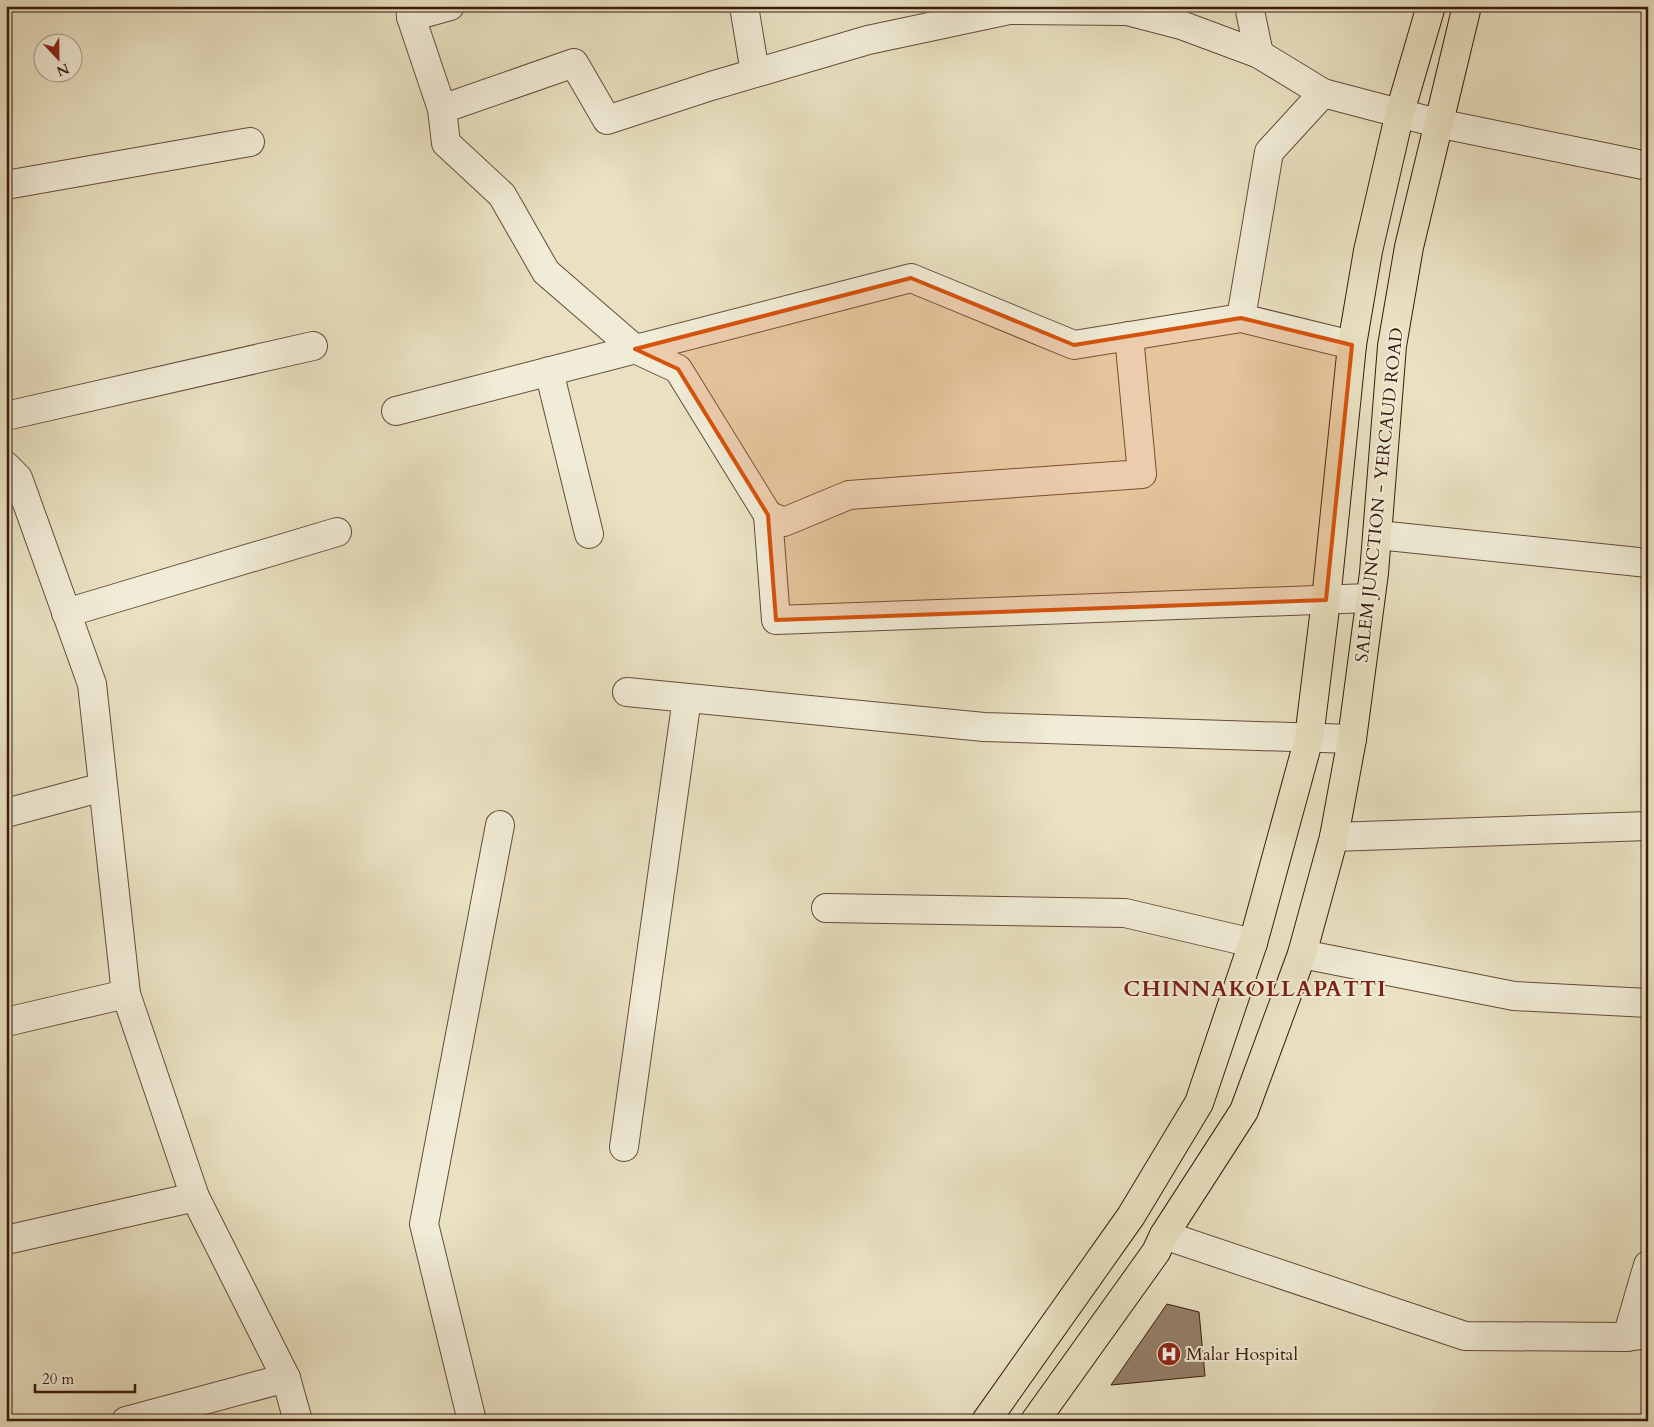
<svg xmlns="http://www.w3.org/2000/svg" width="1654" height="1427" font-family="Cardo,serif">
  <style>
    .building { fill: #95816b; stroke: #391a0d }
    .lines { fill: none; stroke-linecap: round; stroke-linejoin: round }
    .minor-casing { stroke: #654c3a; stroke-width: 30 }
    .major-casing { stroke: #391a0d; stroke-width: 30 }
    .minor { stroke: #f1ecd7; stroke-width: 28 }
    .major { stroke: #e9e1c1; stroke-width: 28 }
    .marked { fill: #d6530c; fill-opacity: 0.2; stroke: #d6530c; stroke-width: 4; stroke-linejoin: round }
    .labels { text-anchor: middle; stroke-width: 4; stroke-linejoin: round; paint-order: stroke }
    .street-label { font-size: 18px; fill: #391a0d; stroke: #f1ecd7 }
    .poi-label { font-size: 18px; fill: #391a0d; stroke: #f1ecd7; text-anchor: start }
    .district-label { font-size: 22px; font-weight: bold; letter-spacing: 1px; fill: #7a1f14; stroke: #f1ecd7 }
  </style>
  <rect width="100%" height="100%" fill="#e9e1c1"/>
  <filter id="stains"><feTurbulence type="fractalNoise" baseFrequency=".004" numOctaves="4"/><feColorMatrix values="0 0 0 0 .2 0 0 0 0 .09 0 0 0 0 .02 0 0 0 .5 -.17"/></filter>
  <radialGradient id="worn" r=".72"><stop offset=".6" stop-color="#630" stop-opacity="0"/><stop offset="1" stop-color="#630" stop-opacity=".3"/></radialGradient>
  <path class="building" d="M1167,1304l32,8 6,64 -94,9z"/>
  <g class="lines">
    <g class="minor-casing">
      <g id="minor">
        <path d="M410,6l1,11 31,92 132,-46 33,57 104,-34 157,-46 141,-30 118,1 54,14 78,29 64,39 114,30 211,43"/>
        <path d="M744,6l11,67"/>
        <path d="M1249,6l10,48"/>
        <path d="M411,17l39,-11"/>
        <path d="M442,109l4,34 56,52 44,77 89,77 43,20 90,146 16,7 65,-27 293,-21 -13,-138"/>
        <path d="M6,185l244,-43"/>
        <path d="M1241,318l28,-166 54,-59"/>
        <path d="M549,371l40,163"/>
        <path d="M396,411l515,-133 163,67 167,-27 111,27"/>
        <path d="M6,416l307,-70"/>
        <path d="M6,466l12,12 74,206 34,310"/>
        <path d="M768,515l8,105 593,-22"/>
        <path d="M1378,535l270,28"/>
        <path d="M66,613l271,-81"/>
        <path d="M627,692l357,35 368,12"/>
        <path d="M6,813l97,-26"/>
        <path d="M1334,837l314,-11"/>
        <path d="M826,908l299,5 128,30"/>
        <path d="M1302,954l212,42 134,7"/>
        <path d="M6,1022l120,-28 69,203 91,181 12,43"/>
        <path d="M624,1147l63,-449"/>
        <path d="M1164,1235l301,101 162,1 21,-3"/>
        <path d="M6,1240l189,-43"/>
        <path d="M1627,1337l21,-72"/>
        <path d="M126,1421l160,-43"/>
        <path d="M472,1421l-48,-197 76,-399"/>
      </g>
    </g>
    <g class="major-casing">
      <g id="major">
        <path d="M986,1421l145,-205 68,-113 54,-160 56,-205 17,-138 26,-255 16,-94 32,-139 31,-106"/>
        <path d="M1035,1421l121,-169 8,-17 80,-124 58,-157 32,-117 18,-98 22,-166 18,-227 17,-99 58,-241"/>
      </g>
    </g>
    <use href="#minor" class="minor"/>
    <use href="#major" class="major"/>
  </g>
  <path class="marked" d="M911,278l163,67 167,-27 111,27 -26,255 -550,20 -8,-105 -90,-146 -43,-20z"/>
  <defs>
    <g id="hospital-disc" transform="scale(1.25)"><circle r="9.5" fill="#8f2418" stroke="#f1ecd7"/><path d="M-5-5h3v3.5h4V-5h3V5h-3V1.5h-4V5h-3Z" fill="#fff"/></g>
  </defs>
  <g fill-rule="evenodd">
    <use href="#hospital-disc" x="1169" y="1354"/>
  </g>
  <g class="labels">
    <g class="street-label">
      <text transform="translate(1379 495) rotate(-84)" y="6">SALEM JUNCTION - YERCAUD ROAD</text>
    </g>
    <g class="poi-label">
      <text x="1186" y="1360">Malar Hospital</text>
    </g>
    <g class="district-label">
      <text x="1255" y="996">CHINNAKOLLAPATTI</text>
    </g>
  </g>
  <rect width="1654" height="1427" fill="none" stroke="#e9e1c1" stroke-width="25"/>
  <rect x="8" y="8" width="1639" height="1412" fill="none" stroke="#391a0d" stroke-width="2.5"/>
  <rect x="12" y="12" width="1629" height="1402" fill="none" stroke="#391a0d"/>
  <g transform="translate(58 58) rotate(158)"><circle r="24" fill="#f1ecd7" stroke="#a79886"/>
  <path d="M0-4L9 19L0 12L-9 19Z" fill="#8f2418"/>
  <text y="-8" font-size="14" font-weight="bold" text-anchor="middle" fill="#391a0d">N</text>
  </g>
  <path d="M35 1384v8h100v-8" fill="none" stroke="#391a0d" stroke-width="2.5"/>
  <text x="42" y="1384" font-size="15" fill="#391a0d" stroke="#f1ecd7" stroke-width="4" paint-order="stroke">20 m</text>
  <rect width="100%" height="100%" filter="url(#stains)"/>
  <rect width="100%" height="100%" fill="url(#worn)"/>
</svg>
